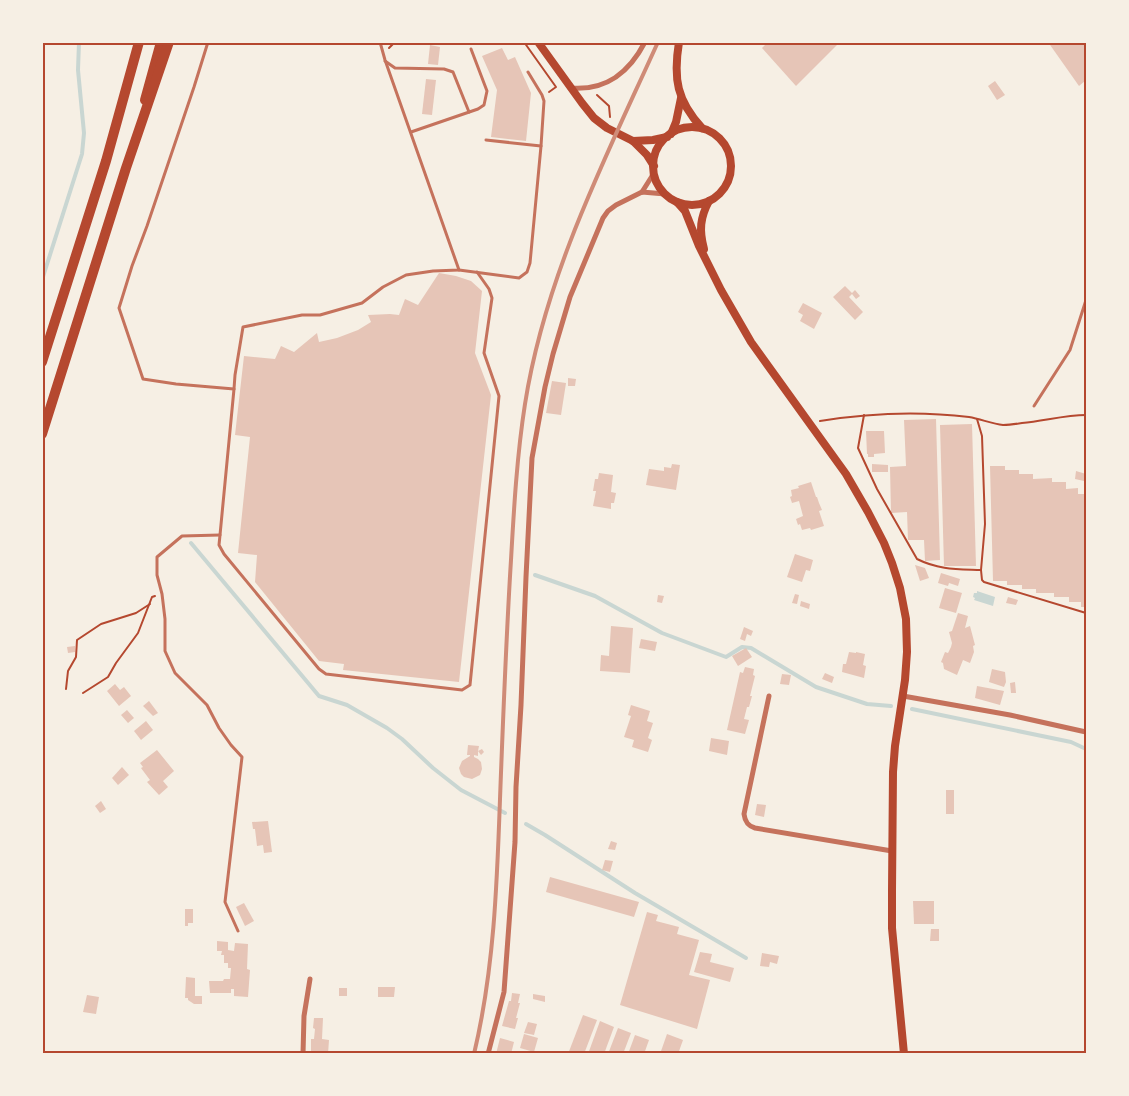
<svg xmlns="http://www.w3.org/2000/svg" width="1129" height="1096" font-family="'Fira Sans Condensed',sans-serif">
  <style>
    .water { fill: #c9d6d2 }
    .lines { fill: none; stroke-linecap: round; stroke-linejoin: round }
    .stream { stroke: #c9d6d2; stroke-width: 4 }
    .building { fill: #e6c5b7 }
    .path { stroke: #b5482f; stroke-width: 2 }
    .service { stroke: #c5725c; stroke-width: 3 }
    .minor { stroke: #c5725c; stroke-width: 5 }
    .secondary { stroke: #b5482f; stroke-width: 8 }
    .trunk { stroke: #b5482f; stroke-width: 10 }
    .motorway { stroke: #b5482f; stroke-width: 10 }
    .rail { stroke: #cf8b77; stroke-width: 4 }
    .neatline { fill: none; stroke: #b5482f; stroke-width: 2 }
  </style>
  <rect width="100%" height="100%" fill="#f6efe4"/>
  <path class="water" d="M977,591l18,6 -2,9 -19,-6 1,-2 -2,-1 1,-4h3z"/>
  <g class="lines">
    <g class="stream">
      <path d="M42,280l40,-126 2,-21 -6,-63 1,-28"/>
      <path d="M191,543l128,153 28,9 40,23 15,11 31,29 28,22 44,23"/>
      <path d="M535,575l60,21 67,37 64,24 16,-10 9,1 65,39 51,17 24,2"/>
      <path d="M912,709l159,33 15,7"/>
      <path d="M526,824l19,11 90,58 111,65"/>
    </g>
  </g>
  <g class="building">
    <path d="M768,42h72l-44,44 -34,-38z"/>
    <path d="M1048,42h38v38l-7,6z"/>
    <path d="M430,45l10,2 -2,18 -10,-1z"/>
    <path d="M502,48l6,12 7,-3 16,36 -5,48 -35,-4 6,-47 -15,-34z"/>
    <path d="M426,79l10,1 -4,35 -10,-1z"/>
    <path d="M995,81l10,14 -8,5 -9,-14z"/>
    <path d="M439,273l17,3 15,5 11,10 -7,62 16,42 -32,287 -116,-12 1,-6 -25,-3 -64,-79 2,-27 -19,-2 12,-116 -15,-2 9,-79 31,3 6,-13 13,6 23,-19 2,9 18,-4 21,-8 13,-8 -3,-7 22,-1 9,1 6,-16 13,6z"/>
    <path d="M845,286l7,7 3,-3 5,6 -4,3 -4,-5 -3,3 14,15 -8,8 -22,-23z"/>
    <path d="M803,303l19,10 -8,16 -14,-8 3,-6 -5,-3z"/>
    <path d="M568,378l8,1 -1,7h-7z"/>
    <path d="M552,381l14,2 -5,32 -15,-2z"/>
    <path d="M936,419l4,141 -15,1 -1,-21h-16l-1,-28 -16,1 -1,-46 16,-1 -2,-46z"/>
    <path d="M972,424l4,142h-32l-4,-141z"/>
    <path d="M866,431h18l1,22 -11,1v3h-6v-3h-1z"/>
    <path d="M672,464l8,1 -4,25 -30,-5 3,-16 15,2v-4l7,1z"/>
    <path d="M872,464l16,1v7h-16z"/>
    <path d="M990,466h15v4h14v4h14v5l19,-1v4h14v7l12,-1v6h8v113h-5v-5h-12v-5h-15v-4h-18v-4h-14v-4h-15v-4h-14z"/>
    <path d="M1076,471l10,3 -2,7 -9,-2z"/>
    <path d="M599,473l14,2 -2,17 5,1 -2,10h-3v6l-18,-3 3,-15h-3l2,-12h3z"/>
    <path d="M811,482l5,15h1l2,6 3,7 -3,1 5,15 -13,4 -1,-2 -8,2 -2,-6 -2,1 -2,-6 7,-3 -4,-15 -7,2 -2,-6 2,-1 -1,-6 8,-2 -1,-2z"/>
    <path d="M795,554l18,6 -3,11 -4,-1 -4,12 -15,-5z"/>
    <path d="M915,565l10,3 4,10 -9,3z"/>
    <path d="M941,573l19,6 -2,7 -9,-3 -1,3 -10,-3z"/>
    <path d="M945,588l17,5 -6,20 -17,-5z"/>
    <path d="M795,594l4,1 -2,9 -5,-1z"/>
    <path d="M658,595l6,1 -2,7 -5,-1z"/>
    <path d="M1008,597l10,3 -2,5 -10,-2z"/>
    <path d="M801,601l9,3 -1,5 -9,-3z"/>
    <path d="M958,613l10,3 -3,12 5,-2 5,19 -2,1 1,6 -4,11 -7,-3 -6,15 -13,-6 -1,-6 -2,-1 4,-10 3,1 3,-6 1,-4 -3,-11 3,-1z"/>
    <path d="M611,626l22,2 -3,45 -30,-2 1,-16 8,1z"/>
    <path d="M744,627l9,4 -2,5 -4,-2 -2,7 -5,-2z"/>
    <path d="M641,639l16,3 -2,9 -16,-3z"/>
    <path d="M75,646v6l-7,1 -1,-6z"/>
    <path d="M746,648l6,9 -14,9 -6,-10z"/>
    <path d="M849,652l7,1v-1l9,2 -2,11 3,1 -2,12 -22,-6 1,-8h3z"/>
    <path d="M745,667l9,2 -1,6 2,1 -5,20h2l-3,11h-2l-3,12 5,1 -4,14 -18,-4 13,-58 3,1z"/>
    <path d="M992,669l13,3 1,10 -2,5 -15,-5z"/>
    <path d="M825,673l9,4 -2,6 -10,-4z"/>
    <path d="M782,674l9,1 -2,10 -9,-1z"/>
    <path d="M1015,682l1,11h-5l-1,-10z"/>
    <path d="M115,684l5,6 4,-3 7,9 -12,10 -12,-15z"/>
    <path d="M977,686l27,5 -4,14 -25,-7z"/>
    <path d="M149,701l9,12 -5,3 -10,-10z"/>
    <path d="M631,705l19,6 -3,10 6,2 -5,15 4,2 -4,12 -16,-5 2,-7 -10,-3 7,-21 -3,-1z"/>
    <path d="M127,710l7,8 -6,5 -7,-8z"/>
    <path d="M146,721l7,9 -12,10 -7,-9z"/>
    <path d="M711,738l18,3 -2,14 -18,-4z"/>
    <path d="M468,745l11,1 -1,5 4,-2 2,3 -3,3 -3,-4v5l-4,-1v2l4,2 3,3 1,7 -2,6 -8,4 -8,-2 -3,-3 -2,-6 3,-7 8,-5v-1h-3z"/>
    <path d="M157,750l17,21 -11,10 5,6 -9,8 -12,-13 3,-2 -9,-12 2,-1 -3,-4z"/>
    <path d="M122,767l7,8 -11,10 -6,-7z"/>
    <rect x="946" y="790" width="8" height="24"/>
    <path d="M101,801l5,8 -6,4 -5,-7z"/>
    <path d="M757,804l9,1 -2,12 -9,-2z"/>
    <path d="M268,821l4,31 -8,1 -1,-8 -6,1 -2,-17h-2l-1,-7z"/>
    <path d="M611,841l6,2 -2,7 -7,-1z"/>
    <path d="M605,860l8,1 -3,11 -8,-2z"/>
    <path d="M550,877l89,25 -5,15 -88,-25z"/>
    <path d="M913,901h21v23h-20z"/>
    <path d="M244,903l10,18 -9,5 -9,-19z"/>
    <path d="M185,909h8v14h-5v3h-3z"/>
    <path d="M647,912l11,3 -2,6 23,6 -2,7 22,6 -10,35 21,5 -13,49 -77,-24z"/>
    <path d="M931,929h8v12h-9z"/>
    <path d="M217,941l11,1v8l6,1 1,-8 13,1 -1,25 3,1 -2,27 -14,-1v-7h-3v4h-21l-1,-12h14l1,-2h6l1,-11h-3v-5h-4v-8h-3l1,-4h-5z"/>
    <path d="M700,952l12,2 -2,8 24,6 -4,14 -36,-10z"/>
    <path d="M762,953l17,3 -2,8 -7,-2 -1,5 -9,-1z"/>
    <path d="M186,977l9,1v18h7v8h-8l-6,-4v-2h-3z"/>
    <path d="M378,987h17l-1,10h-16z"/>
    <rect x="339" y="988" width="8" height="8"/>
    <path d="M512,993l8,1 -2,9h2l-4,15h2l-3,11 -13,-3 7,-25h2z"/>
    <path d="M533,994l12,2v6l-12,-3z"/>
    <path d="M87,995l12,2 -3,17 -13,-2z"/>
    <path d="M583,1015l14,5 -13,34h-16z"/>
    <path d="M314,1018h9l-1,21 7,1 -1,14h-17v-15h3l1,-10 -2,-1z"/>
    <path d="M600,1021l14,6 -10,27h-16z"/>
    <path d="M528,1022l9,2 -3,11 -10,-2z"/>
    <path d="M618,1028l13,5 -8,21h-15z"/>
    <path d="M524,1034l14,4 -4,14 -14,-4z"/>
    <path d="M667,1034l16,6 -5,14h-18z"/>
    <path d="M635,1035l14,5 -5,14h-16z"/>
    <path d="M500,1038l14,4 -3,12h-15z"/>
  </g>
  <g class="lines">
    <g class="path">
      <path d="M524,42l32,45 -7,5"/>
      <path d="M389,48l6,-6"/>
      <path d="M597,95l12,11 1,11"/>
      <path d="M864,415l-6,33 19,41 40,70c22,11 41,10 64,11l1,10 2,2 102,31"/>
      <path d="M977,419l5,17 3,88 -4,46"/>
      <path d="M820,421c49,-8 100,-10 149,-4 12,2 23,7 34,8 6,0 13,-1 19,-2 22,-2 43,-8 64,-8"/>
      <path d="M66,689l2,-18 8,-14 1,-17 24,-16 35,-11 14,-9"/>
      <path d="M83,693l25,-16 8,-14 22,-30 14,-36 3,-1"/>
    </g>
    <g class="service">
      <path d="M208,42l-14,45 -47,139 -15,40 -13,42 24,71 33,5 58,5"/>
      <path d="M380,42l5,18 74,210 -26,1 -27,4 -23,12 -21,16 -42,12h-18l-59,12 -8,48 -1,14 -14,146 -1,10 5,9 95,115 7,5 136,16 8,-5 29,-289 -15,-43 8,-55 -3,-9 -12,-17"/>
      <path d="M385,61l10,7 49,1 9,3 16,40"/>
      <path d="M411,132l67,-23 6,-4 3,-14 -16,-42"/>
      <path d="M486,140l55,6"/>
      <path d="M459,270l60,8 8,-6 3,-9 11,-117 3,-45 -2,-6 -14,-23"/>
      <path d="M1034,406l36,-56 16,-50"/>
      <path d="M220,535l-38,1 -25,21v18l5,19 3,25v32l10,22 32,32 12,23 12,17 11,12 -17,145 13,29"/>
    </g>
    <g class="minor">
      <path d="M570,88c36,3 59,-15 75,-46"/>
      <path d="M642,192l12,-19"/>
      <path d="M769,696l-25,118c1,8 4,12 11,14l137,23"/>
      <path d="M903,696l107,19 76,17"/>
      <path d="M303,1054l1,-38 6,-37"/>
      <path d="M488,1054l16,-62 11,-150 1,-55 5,-82 5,-128 6,-119 13,-71 8,-33 17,-57 33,-79 5,-7 8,-6 26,-13 23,2"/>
    </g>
    <g class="secondary">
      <path d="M538,42l44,61 12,15 13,10 26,13 14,14 7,11"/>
      <path d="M679,42c-6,37 -2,59 23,86"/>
      <circle cx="692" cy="166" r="39"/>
      <path d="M671,134l5,-12 5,-24"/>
      <path d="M633,141l20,-1 14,-3"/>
      <path d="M677,202l8,9 14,35 22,44 30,52 95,132 22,38 16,31 8,20 8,25 6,31 1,33 -2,28 -10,66 -2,26 -1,118v38l12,126"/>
      <path d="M704,249c-5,-19 -4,-31 5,-48"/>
    </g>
    <path class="trunk" d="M145,100l16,-58"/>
    <g class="motorway">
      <path d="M42,362l64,-201 33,-119"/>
      <path d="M42,434l84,-266 43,-126"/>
    </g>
    <path class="rail" d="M474,1054c20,-84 23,-169 26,-255 3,-79 6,-160 11,-239 3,-53 6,-105 14,-156 20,-128 80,-245 133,-362"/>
  </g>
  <rect width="1129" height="1096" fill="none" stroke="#f6efe4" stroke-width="88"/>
  <rect x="44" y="44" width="1041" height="1008" class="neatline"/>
</svg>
